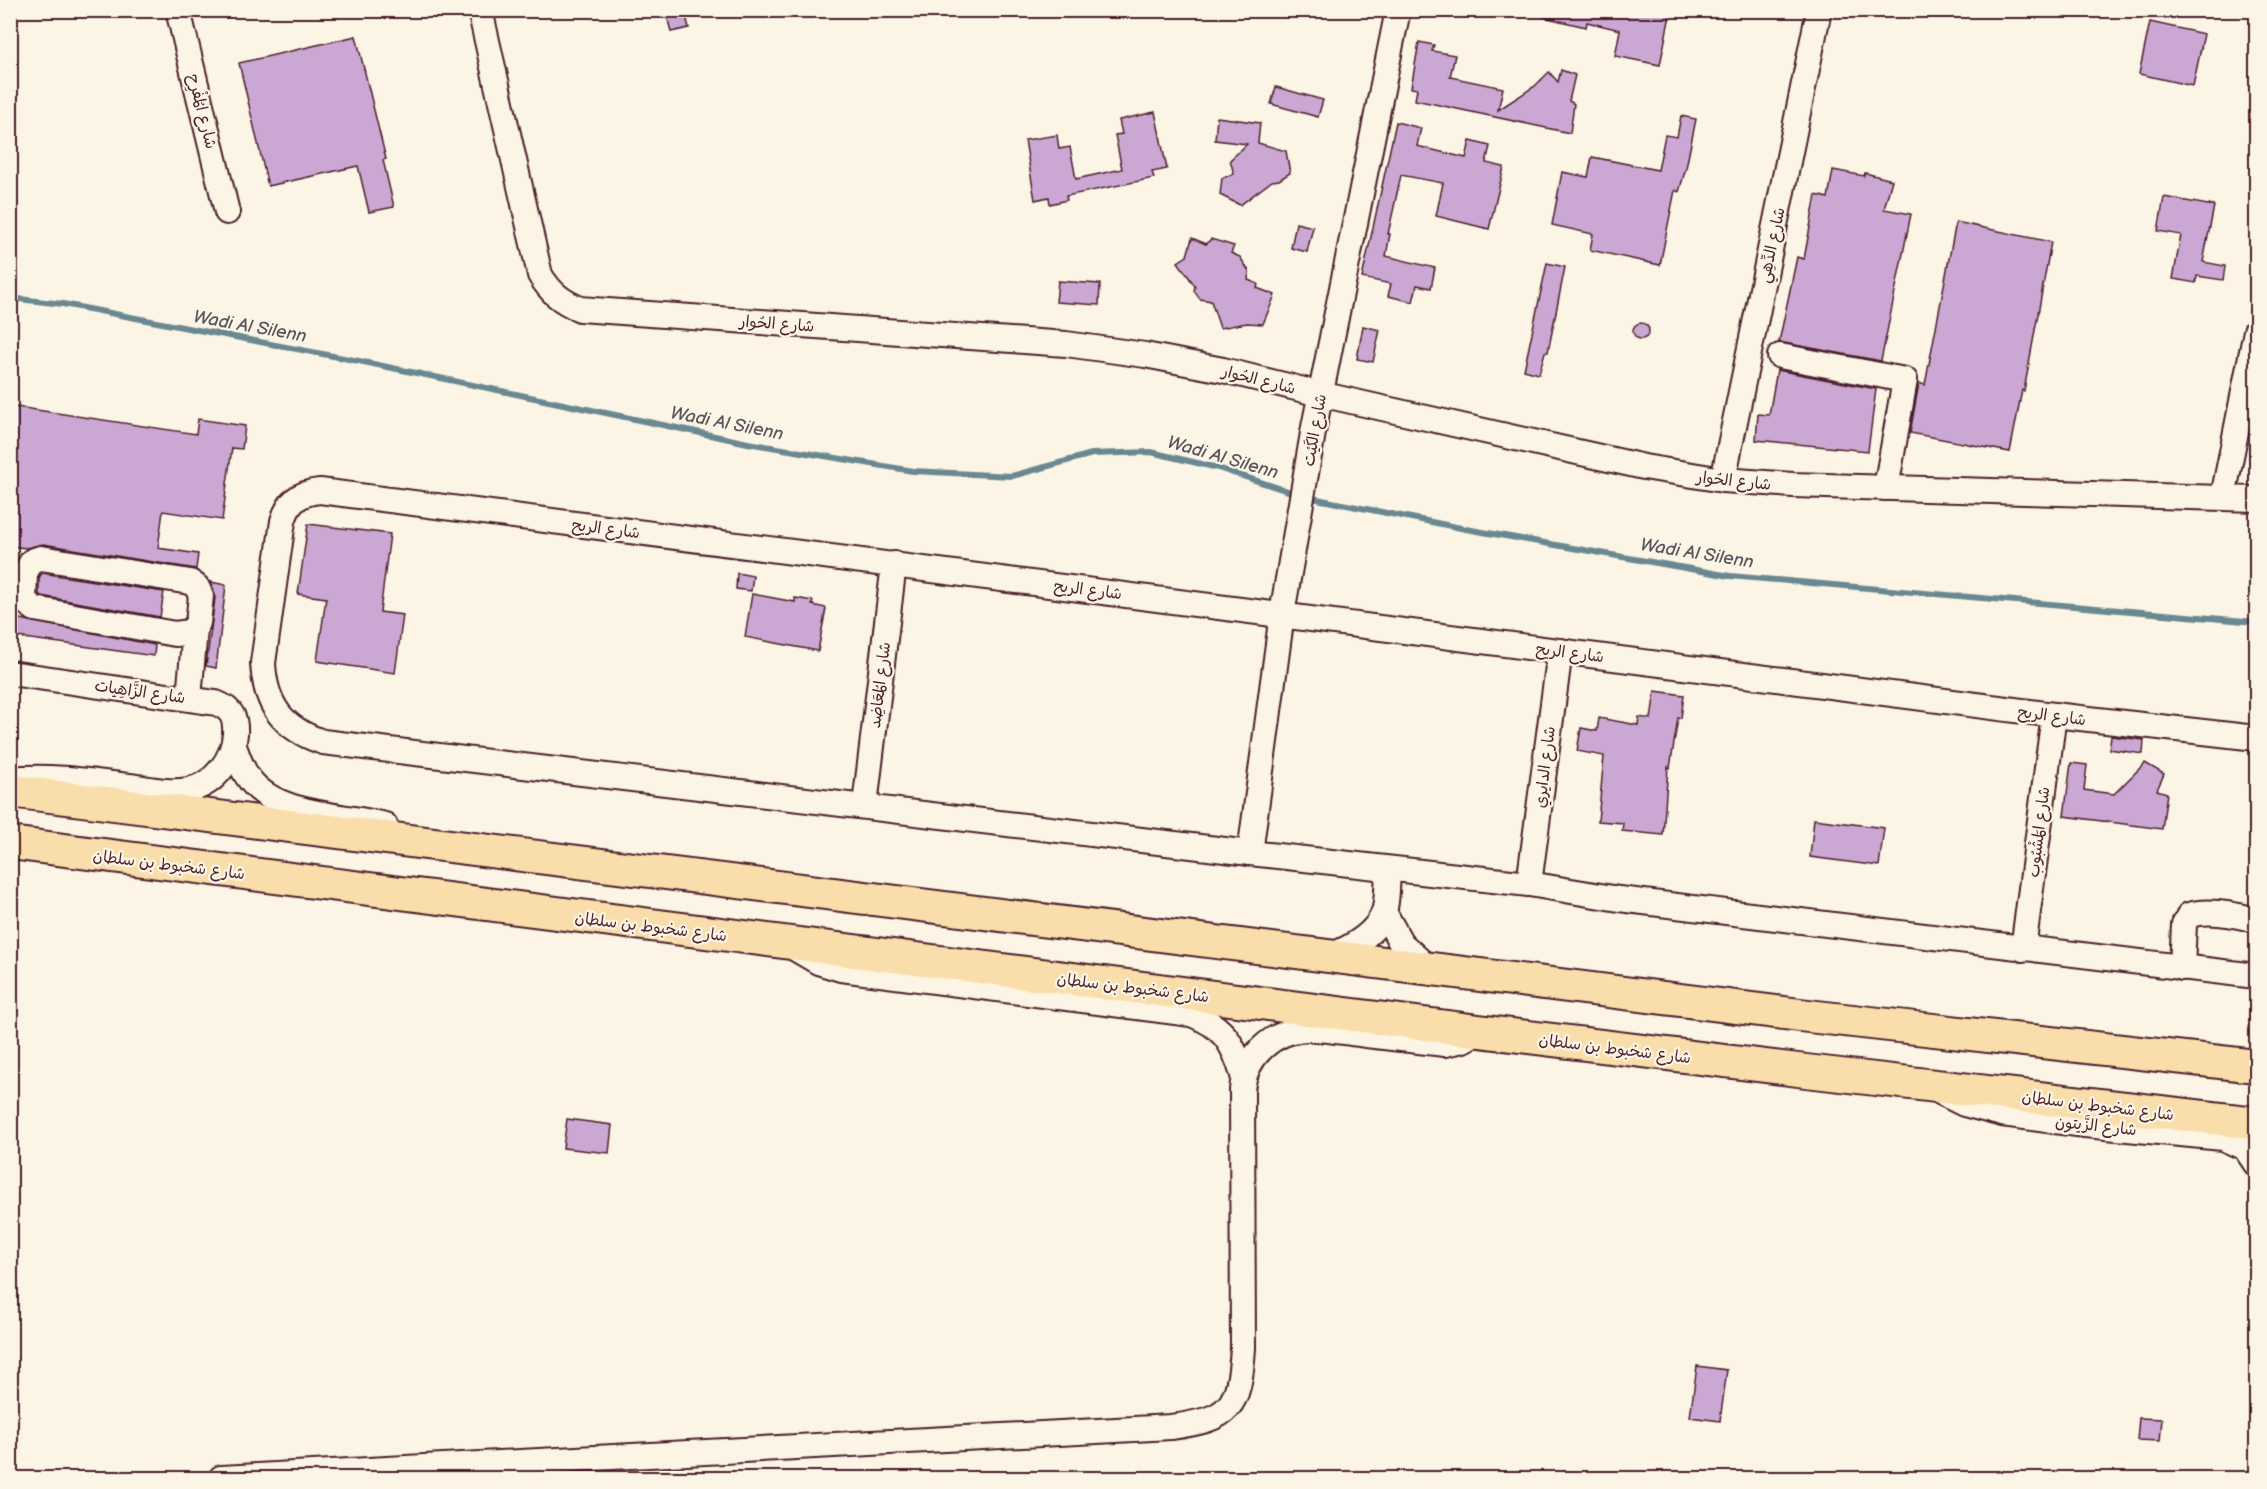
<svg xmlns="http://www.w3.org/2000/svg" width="2267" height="1489" font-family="'Balsamiq Sans','Playpen Sans Arabic',sans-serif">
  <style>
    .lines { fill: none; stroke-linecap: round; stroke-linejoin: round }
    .stream { stroke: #698891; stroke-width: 6 }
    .building { fill: #caa8d3; stroke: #4a1f2b; stroke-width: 1.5 }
    .minor-casing { stroke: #4a1f2b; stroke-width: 28 }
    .major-casing { stroke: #4a1f2b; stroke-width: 36 }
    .minor { stroke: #fcf5e5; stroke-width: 24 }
    .major { stroke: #f9deab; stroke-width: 32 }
    .labels { text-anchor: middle; stroke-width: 4.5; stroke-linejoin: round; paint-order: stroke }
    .street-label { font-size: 16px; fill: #4a1f2b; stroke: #fcf5e5 }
    .water-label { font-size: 18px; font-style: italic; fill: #59545e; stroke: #fcf5e5 }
  </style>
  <rect width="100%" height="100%" fill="#fcf5e5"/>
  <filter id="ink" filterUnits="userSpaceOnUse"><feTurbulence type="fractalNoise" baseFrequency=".0167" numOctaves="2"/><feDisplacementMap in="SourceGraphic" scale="12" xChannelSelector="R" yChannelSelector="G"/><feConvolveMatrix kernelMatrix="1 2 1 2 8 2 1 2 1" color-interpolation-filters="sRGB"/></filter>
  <g filter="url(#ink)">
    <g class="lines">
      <g class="stream">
        <path d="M10,298l53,6 296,57 389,82 165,28 99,5 80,-22 59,-2 67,16 79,26"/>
        <path d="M1307,497l159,32 264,47 526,46"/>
      </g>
    </g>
    <g class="building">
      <path d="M1544,10h127l-11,55 -45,-9 5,-26 -33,-8 -1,5 -43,-10z"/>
      <path d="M685,12l4,16 -18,4 -4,-16z"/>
      <path d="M2150,22l54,12 -11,52 -54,-12z"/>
      <path d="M356,36l30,123 -3,1 11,47 -25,5 -11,-46 -90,20 -29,-123z"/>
      <path d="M1419,42l15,3 -2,6 23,4 -5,22 53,11 -5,22 37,-24 14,-14 9,10 3,-12 14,5 -6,26 5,3 -4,29 -155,-33 2,-11 -6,-1z"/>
      <path d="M1276,87l47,13 -5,17 -47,-13z"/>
      <path d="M1155,112l12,57 -15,3 2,6 -88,18 1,4 -17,4 -1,-7 -14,3 -10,-60 32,-5 2,14 11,-2 6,32 46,-10 -7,-34 7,-1 -3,-14z"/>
      <path d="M1681,116l15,3 -10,49 -7,24 -4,-2 -15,75 -70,-15 3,-16 -41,-9 10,-53 26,5 4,-20 66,13 7,-35 12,2z"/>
      <path d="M1217,117l43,6 -2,20 28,8 4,22 -11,7 -7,1 -32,24 -20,-10 2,-17 12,-4 -4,-14 17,-16 -32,-4z"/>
      <path d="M1396,122l25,6 -4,18 49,12 4,-17 20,5 -4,17 18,4 -15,62 -53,-13 7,-33 -42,-8 -13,59h2l-4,22 49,12 -4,20 -14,-3 -4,17 -25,-6 3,-12 -29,-6z"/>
      <path d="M1833,170l31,6 1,-3 27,7 -8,29 27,5 -30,147 -102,-19 18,-85 7,2 12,-64 12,3z"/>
      <path d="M2164,197l50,9 -11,56 22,4 -2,14 -26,-4 -1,7 -23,-4 8,-44 -23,-4z"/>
      <path d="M1956,222l95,20 -27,149 -2,-1 -12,62 -100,-19 9,-50 6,2z"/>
      <path d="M1296,223l17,4 -6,25 -16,-4z"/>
      <path d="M1192,238l14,6 5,-5 23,7 -3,7 9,4 9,14 -1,9 10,4 -1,4 18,7 -12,29 -16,-1 -27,5 -9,-27 -11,-2 -6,-8 1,-5 -17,-24 9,-6z"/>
      <path d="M1547,263l18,4 -17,85h-3l-6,22 -15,-4z"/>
      <path d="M1058,281l42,3 -1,21 -43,-3z"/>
      <circle cx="1641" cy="331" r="8"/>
      <path d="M1363,326l17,4 -7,32 -16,-3z"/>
      <path d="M1777,370l99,19 -8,62 -112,-11 2,-26 11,1z"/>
      <path d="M10,406l186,28 2,-15 47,7 -3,23 -10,-1 -10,72 -59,-9 -5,37 40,6 -2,15 -153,-25 -17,4 -16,-2z"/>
      <path d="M308,524l82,10 -10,78 23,3 -8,58 -78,-12 9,-63 -28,-4z"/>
      <path d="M42,573l122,19 -4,25 -119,-21 -2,-2v-16z"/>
      <path d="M737,573l16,3 -2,15 -15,-2z"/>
      <path d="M211,582l15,3 -10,83 -10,-2 9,-68z"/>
      <path d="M752,594l43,8v-4l18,3 -1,4 14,3 -8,43 -73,-14z"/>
      <path d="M10,617l145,28 -1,11 -144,-20z"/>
      <path d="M1655,691l29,4 -3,23h-3l-8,50 -2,-1 -5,68 -41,-4 1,-8 -25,-2 6,-65 -27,-5 4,-23 16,3 2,-13 39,7 1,-8 12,2z"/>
      <path d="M2111,736l33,4 -1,14 -34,-5z"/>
      <path d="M2071,763l16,2 -3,25 30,4 31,-31 19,11 -7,16 10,3 -5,36 -98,-13z"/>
      <path d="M1814,819l70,9 -5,38 -69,-9z"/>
      <path d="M567,1119l45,6 -3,28 -46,-5z"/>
      <path d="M1697,1366l30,4 -7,51 -30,-4z"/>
      <path d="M2139,1418l23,1 -2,22 -23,-1z"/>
    </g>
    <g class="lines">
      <g class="minor-casing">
        <g id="minor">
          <path d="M178,10l49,202"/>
          <path d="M480,10l60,265c11,18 21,26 40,34l486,35 79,11 78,15 97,24 324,73 79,13 70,5 463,14"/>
          <path d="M1780,356l125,24 -19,108"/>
          <path d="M1723,480l96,-470"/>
          <path d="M2223,497l33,-166"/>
          <path d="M41,558l149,24 7,5 4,9 -3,27 -8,9 -15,2 -140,-25 -11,-8 1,-28 7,-12z"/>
          <path d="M10,673l206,30c16,6 20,15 19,31 -2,25 -20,51 -47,56 -19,4 -40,-2 -59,-4 -40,-5 -78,-11 -119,-7"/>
          <path d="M189,698l6,-69"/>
          <path d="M2256,738l-202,-23 -1734,-224c-21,2 -31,10 -37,30l-20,142c2,42 20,66 60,79l927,111 279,31 90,15 637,77"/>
          <path d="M234,746c4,12 8,24 16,34 27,36 93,34 135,45"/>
          <path d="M865,805l29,-241"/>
          <path d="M1250,853l32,-239 32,-187 84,-417"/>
          <path d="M1529,884l31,-233"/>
          <path d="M1384,912l17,31 27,25"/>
          <path d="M794,948l24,14 23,7 350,45c32,12 42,28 52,61"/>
          <path d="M2023,949l31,-234"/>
          <path d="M1330,956c20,-8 46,-22 54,-44 4,-13 3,-30 4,-43"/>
          <path d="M2182,968l2,-44 5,-9c20,-6 48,0 67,5"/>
          <path d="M1942,1093l22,11 38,10 83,11 138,13 22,10 11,16"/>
          <path d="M221,1478l950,-51c60,-8 68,-19 72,-79l-1,-258c3,-33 30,-59 64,-61 20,-1 41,4 60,6 26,3 52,6 79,9l18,-4 16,-9"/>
        </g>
      </g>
      <g class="major-casing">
        <g id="major">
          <path d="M10,791l1798,225 448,50"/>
          <path d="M10,843l1469,188 327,40 450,52"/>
        </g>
      </g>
      <use href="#minor" class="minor"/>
      <use href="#major" class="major"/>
    </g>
  </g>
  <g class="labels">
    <g class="street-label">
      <text transform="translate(203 111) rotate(76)" y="6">شارع المُفْرِح</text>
      <text transform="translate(1771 245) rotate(-78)" y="6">شارع الدِّهِي</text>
      <text transform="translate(777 323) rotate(4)" y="6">شارع الحُوار</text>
      <text transform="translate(1259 379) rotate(14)" y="6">شارع الحُوار</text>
      <text transform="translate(1314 430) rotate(-80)" y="6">شارع الكَيْت</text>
      <text transform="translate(1734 480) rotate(6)" y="6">شارع الحُوار</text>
      <text transform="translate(606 528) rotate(7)" y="6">شارع الريح</text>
      <text transform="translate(1088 589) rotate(7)" y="6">شارع الريح</text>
      <text transform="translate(1570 652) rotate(7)" y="6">شارع الريح</text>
      <text transform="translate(879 685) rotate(-83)" y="6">شارع المُعَاضِد</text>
      <text transform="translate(140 691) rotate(8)" y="6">شارع الزَّاهِيات</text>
      <text transform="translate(2052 715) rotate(7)" y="6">شارع الريح</text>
      <text transform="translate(1544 767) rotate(-83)" y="6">شارع الدايري</text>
      <text transform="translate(2038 832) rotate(-83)" y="6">شارع المَشْبُوب</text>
      <text transform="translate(169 864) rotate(7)" y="6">شارع شخبوط بن سلطان</text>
      <text transform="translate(651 926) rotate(7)" y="6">شارع شخبوط بن سلطان</text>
      <text transform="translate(1133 987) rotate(7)" y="6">شارع شخبوط بن سلطان</text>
      <text transform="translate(1615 1048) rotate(7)" y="6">شارع شخبوط بن سلطان</text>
      <text transform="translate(2098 1105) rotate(7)" y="6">شارع شخبوط بن سلطان</text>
      <text transform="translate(2096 1125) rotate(6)" y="6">شارع الزَّيتون</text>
    </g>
    <g class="water-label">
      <text transform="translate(250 326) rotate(10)" y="6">Wadi Al Silenn</text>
      <text transform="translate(727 423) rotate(11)" y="6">Wadi Al Silenn</text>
      <text transform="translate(1223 457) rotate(16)" y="6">Wadi Al Silenn</text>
      <text transform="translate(1697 553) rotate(9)" y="6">Wadi Al Silenn</text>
    </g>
  </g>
  <rect width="2267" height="1489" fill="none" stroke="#fcf5e5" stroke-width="36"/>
  <rect x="18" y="18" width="2231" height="1453" fill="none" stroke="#4a1f2b" stroke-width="2" filter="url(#ink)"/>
</svg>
